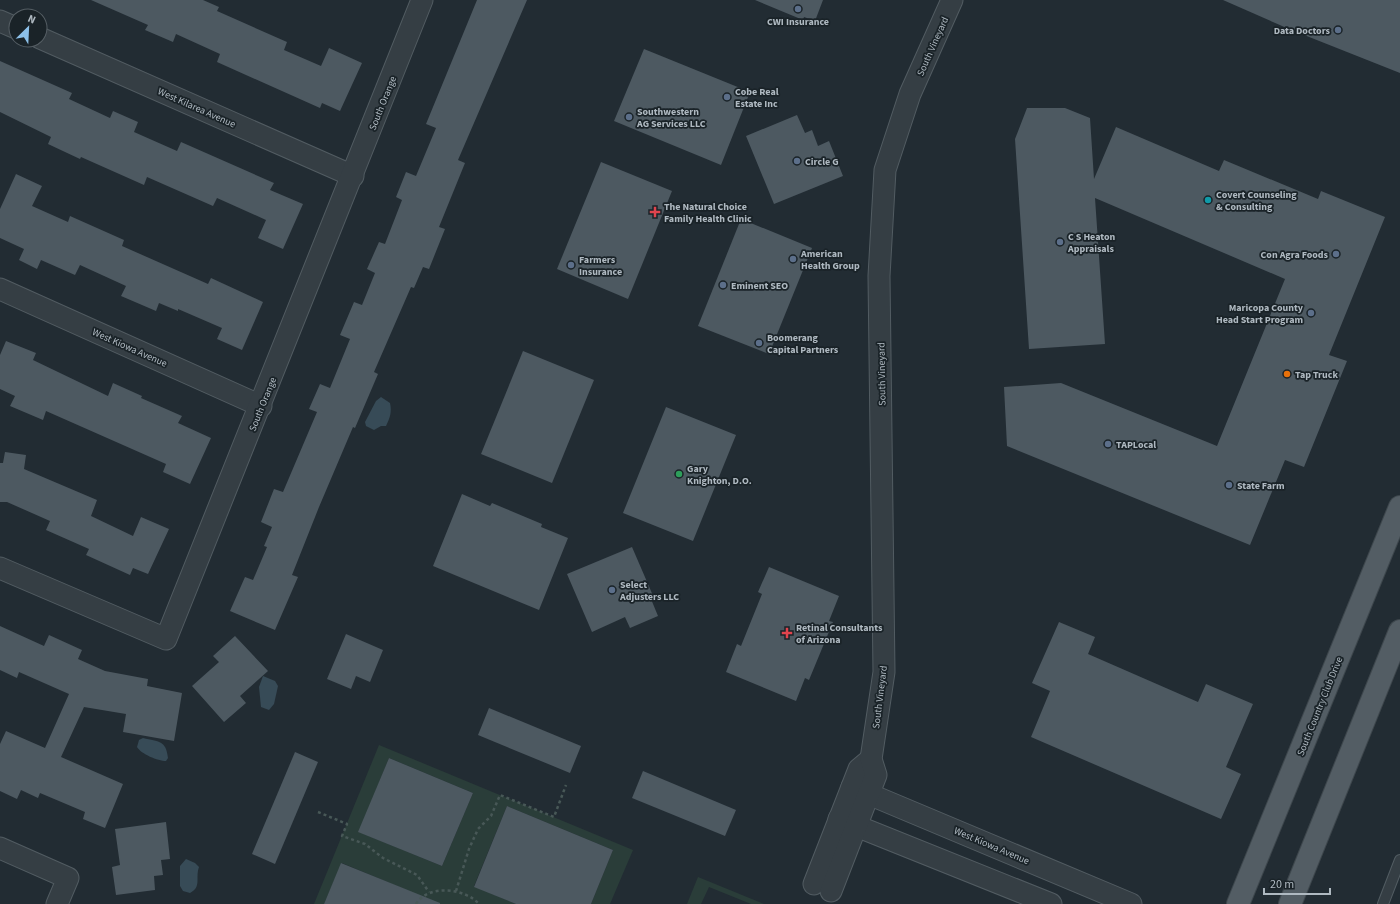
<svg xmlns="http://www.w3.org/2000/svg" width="1400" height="904" font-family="'Source Sans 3',sans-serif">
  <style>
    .green { fill: #2a3d39; fill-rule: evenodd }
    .water { fill: #374b57 }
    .building { fill: #4d5961 }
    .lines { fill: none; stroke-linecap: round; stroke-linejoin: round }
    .service-casing { stroke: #525c62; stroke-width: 12 }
    .minor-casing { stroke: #525c62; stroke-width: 23 }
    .primary-casing { stroke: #3e474d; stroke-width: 24 }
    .path { stroke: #485857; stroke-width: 2.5; stroke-dasharray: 3 3; stroke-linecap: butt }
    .service { stroke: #353e44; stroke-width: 10 }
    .minor { stroke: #353e44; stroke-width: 21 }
    .primary { stroke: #535d64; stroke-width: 22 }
    .service-dot { fill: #5c6f8a; stroke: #1a2328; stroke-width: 1.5 }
    .culture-dot { fill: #0f9aa8; stroke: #1a2328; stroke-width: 1.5 }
    .health-dot { fill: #e0444e; stroke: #1a2328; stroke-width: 1.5 }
    .food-dot { fill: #e8710a; stroke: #1a2328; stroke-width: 1.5 }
    .leisure-dot { fill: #2e9e5b; stroke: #1a2328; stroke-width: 1.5 }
    .labels { text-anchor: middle; stroke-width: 3.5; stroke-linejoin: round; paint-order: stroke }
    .poi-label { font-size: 10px; font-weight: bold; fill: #afb9c1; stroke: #1a2328; text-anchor: start }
    .street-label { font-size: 10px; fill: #afb9c1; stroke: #1a2328 }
  </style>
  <rect width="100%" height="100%" fill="#222c33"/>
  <g class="green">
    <path d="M379,745l254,105 -23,54h-19l22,-54 -106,-44 -33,80 42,18h-110l5,-12 -69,-29 -18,41h-10zM389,758l84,35 -31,73 -83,-34z"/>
    <path d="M698,877l66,27h-13l-42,-17 -8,17h-14z"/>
  </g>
  <g class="water">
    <path d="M381,397l9,6c2,9 0,15 -4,23h-5l-7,4 -8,-4 -1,-4 11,-21z"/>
    <path d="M263,676l12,5 3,5 -4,18 -5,6 -8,-3 -2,-20z"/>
    <path d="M143,738c16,4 23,2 25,20l-2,3c-8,0 -25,-7 -29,-14l2,-7z"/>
    <path d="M186,859l9,4 4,4c-4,11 3,20 -9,26l-7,-2 -3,-5v-20z"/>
  </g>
  <g class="building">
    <path d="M91,0h112l16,7 -2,4 70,31 -3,8 37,16 8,-18 33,15 -22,48 -18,-8 -2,5 -103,-46 3,-8 -44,-20 -3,8 -28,-12 3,-5z"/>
    <path d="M477,0h50l-69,160 7,3 -26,64 6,2 -16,40 -6,-2 -9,21 -3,-1 -37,85 4,2 -23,54 -2,-1 -34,80 -27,68 6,2 -23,53 -45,-19 15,-34 8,3 14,-33 -3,-1 8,-19 -11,-5 13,-33 9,3 34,-80 -8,-3 11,-25 10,4 20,-49 -10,-4 14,-33 8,3 13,-32 -8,-4 12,-27 6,2 17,-44 -6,-3 10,-25 10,4 20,-48 -10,-4z"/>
    <path d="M755,0h68l-8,21 -11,-4 -1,3z"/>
    <path d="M1223,0h177v73l-111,-44z"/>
    <path d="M644,49l106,43 -29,73 -107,-44z"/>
    <path d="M0,61l72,32 -3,6 41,19 3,-7 25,11 -4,10 43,19 4,-9 93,41 -4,7 33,14 -20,45 -25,-11 8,-18 -49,-22 -4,8 -66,-29 -3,8 -63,-28 -1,2 -32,-15 3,-7 -51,-25z"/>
    <path d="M1027,108h38l25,10 4,61 22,-52 103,44 5,-11 94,39 3,-8 64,26 -56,138 18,6 -43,106 -19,-7 -35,85 -243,-99 -3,-59 57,-4 156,63 68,-167 -190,-81 10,146 -76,5 -14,-210z"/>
    <path d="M797,115l8,18 7,-3 6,16 11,-5 14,35 -69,28 -28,-68z"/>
    <path d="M601,162l71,29 -44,108 -71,-30z"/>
    <path d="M16,174l26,12 -10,20 36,16 2,-6 54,24 -2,6 86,38 3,-6 52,24 -21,48 -25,-11 5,-11 -44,-19v2l-19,-8 -3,8 -35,-15 5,-10 -46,-21 -5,10 -34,-15 -4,9 -18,-9 5,-11 -24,-11v-29z"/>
    <path d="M741,219l71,29 -43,106 -71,-28z"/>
    <path d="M6,341l30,12 -3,7 75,36 5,-13 29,13 -1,2 41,18 -4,7 33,15 -21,46 -27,-12 3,-8 -120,-53 -3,9 -33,-14 5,-10 -15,-7v-34z"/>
    <path d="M523,351l71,29 -42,103 -71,-29z"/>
    <path d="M666,407l70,28 -43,106 -70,-28z"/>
    <path d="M5,452l21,3 -2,14 73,31 -6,16 42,20 8,-19 28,12 -21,45 -15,-6 -3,7 -44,-20 3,-6 -43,-19 4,-9 -43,-19h-7v-39h3z"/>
    <path d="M462,494l28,12 2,-3 50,21 -1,3 27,11 -29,72 -106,-44z"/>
    <path d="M632,547l22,51 -3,1 7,17 -28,12 -5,-11 -33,15 -25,-58z"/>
    <path d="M769,567l70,29 -10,25 4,1 -24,58 -4,-2 -9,23 -70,-29 11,-28 4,2 21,-52 -4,-2z"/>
    <path d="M1059,622l36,15 -7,17 110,48 8,-18 47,20 -27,63 15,7 -20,45 -190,-82 19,-46 -18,-8z"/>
    <path d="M0,626l44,20 5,-11 33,15 -4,9 27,12 43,8 -1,7 35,7 -8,48 -51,-9 3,-18 -42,-7 -23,50 62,27 -18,44 -22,-9 2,-7 -45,-19 -2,5 -17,-8 -4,9 -17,-8v-47l6,-13 39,17 24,-54 -50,-22 -2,6 -17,-8z"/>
    <path d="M346,634l37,16 -13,32 -14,-6 -5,13 -24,-10z"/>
    <path d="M235,636l33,35 -28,25 6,7 -22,19 -32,-36 27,-24 -6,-6z"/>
    <path d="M489,708l92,38 -11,27 -92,-38z"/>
    <path d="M295,752l23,10 -43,102 -23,-10z"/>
    <path d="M389,758l84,35 -31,73 -84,-34z"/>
    <path d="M643,771l93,39 -11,26 -93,-38z"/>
    <path d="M507,806l106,44 -22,54h-75l-42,-17z"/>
    <path d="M166,822l4,37 -9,1 2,15 -9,1 1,14 -39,5 -4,-28 8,-2 -5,-36z"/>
    <path d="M341,863l99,40v1h-116z"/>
  </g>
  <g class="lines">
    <g class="service-casing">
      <path id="service" d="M1383,904l17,-44"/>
    </g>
    <g class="minor-casing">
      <g id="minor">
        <path d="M0,21l16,7"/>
        <path d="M40,38l313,138"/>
        <path d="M0,289l261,117"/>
        <path d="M0,568l166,71 256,-639"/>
        <path d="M852,787l279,117"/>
        <path d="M839,819l212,85"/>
        <path d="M0,848l68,30 -11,26"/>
        <path d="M814,884l45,-115 12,-10"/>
        <path d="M831,891l45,-116 -5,-16 13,-87 -5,-396 6,-106 25,-76 42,-94"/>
      </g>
    </g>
    <g class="primary-casing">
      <g id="primary">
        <path d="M1238,904l162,-397"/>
        <path d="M1290,904l110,-273"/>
      </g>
    </g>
    <g class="path">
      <path d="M318,812l29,12 -5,12 23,8 18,14 34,17 12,17"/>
      <path d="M456,891l13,-42 9,-20 13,-13 9,-21 54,22 12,-32"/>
      <path d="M416,904c12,-20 49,-16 63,0"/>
    </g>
    <use href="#service" class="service"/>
    <use href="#minor" class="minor"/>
    <use href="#primary" class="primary"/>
  </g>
  <g class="service-dot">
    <circle cx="798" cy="9" r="4"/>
    <circle cx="1338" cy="30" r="4"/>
    <circle cx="727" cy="97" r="4"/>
    <circle cx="629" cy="117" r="4"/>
    <circle cx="797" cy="161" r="4"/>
    <circle cx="1060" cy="242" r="4"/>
    <circle cx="1336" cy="254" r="4"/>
    <circle cx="793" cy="259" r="4"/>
    <circle cx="571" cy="265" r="4"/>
    <circle cx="723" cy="285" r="4"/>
    <circle cx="1311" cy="313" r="4"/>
    <circle cx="759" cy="343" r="4"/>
    <circle cx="1108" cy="444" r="4"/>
    <circle cx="1229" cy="485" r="4"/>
    <circle cx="612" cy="590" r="4"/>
  </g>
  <circle class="culture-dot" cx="1208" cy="200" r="4"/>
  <g class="health-dot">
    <path d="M653 206h4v4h4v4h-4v4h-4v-4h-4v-4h4z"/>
    <path d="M785 627h4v4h4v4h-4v4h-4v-4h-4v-4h4z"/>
  </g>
  <circle class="food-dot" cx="1287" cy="374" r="4"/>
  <circle class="leisure-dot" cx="679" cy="474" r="4"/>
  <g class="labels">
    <g class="poi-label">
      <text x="798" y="25" text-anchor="middle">CWI Insurance</text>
      <text x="1330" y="34" text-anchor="end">Data Doctors</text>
      <text x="735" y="95">Cobe Real<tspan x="735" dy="12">Estate Inc</tspan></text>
      <text x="637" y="115">Southwestern<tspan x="637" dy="12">AG Services LLC</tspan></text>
      <text x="805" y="165">Circle G</text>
      <text x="1216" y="198">Covert Counseling<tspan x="1216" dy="12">&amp; Consulting</tspan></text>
      <text x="664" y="210">The Natural Choice<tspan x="664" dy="12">Family Health Clinic</tspan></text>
      <text x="1068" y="240">C S Heaton<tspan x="1068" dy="12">Appraisals</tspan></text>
      <text x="801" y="257">American<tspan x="801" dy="12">Health Group</tspan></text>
      <text x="1328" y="258" text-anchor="end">Con Agra Foods</text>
      <text x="579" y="263">Farmers<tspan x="579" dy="12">Insurance</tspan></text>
      <text x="731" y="289">Eminent SEO</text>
      <text x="1303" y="311" text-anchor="end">Maricopa County<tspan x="1303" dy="12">Head Start Program</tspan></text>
      <text x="767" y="341">Boomerang<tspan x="767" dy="12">Capital Partners</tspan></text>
      <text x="1295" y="378">Tap Truck</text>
      <text x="1116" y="448">TAPLocal</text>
      <text x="687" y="472">Gary<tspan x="687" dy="12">Knighton, D.O.</tspan></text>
      <text x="1237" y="489">State Farm</text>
      <text x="620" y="588">Select<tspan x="620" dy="12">Adjusters LLC</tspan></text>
      <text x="796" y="631">Retinal Consultants<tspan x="796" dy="12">of Arizona</tspan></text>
    </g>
    <g class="street-label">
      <text transform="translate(932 46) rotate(-66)" y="4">South Vineyard</text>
      <text transform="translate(382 103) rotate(-68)" y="4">South Orange</text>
      <text transform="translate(197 107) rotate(24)" y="4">West Kilarea Avenue</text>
      <text transform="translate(130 347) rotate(24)" y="4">West Kiowa Avenue</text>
      <text transform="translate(881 374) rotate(-91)" y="4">South Vineyard</text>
      <text transform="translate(262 404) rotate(-68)" y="4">South Orange</text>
      <text transform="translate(879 697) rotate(-83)" y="4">South Vineyard</text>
      <text transform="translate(1319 706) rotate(-68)" y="4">South Country Club Drive</text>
      <text transform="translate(992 845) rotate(23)" y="4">West Kiowa Avenue</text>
    </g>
  </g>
  <g transform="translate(28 28) rotate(24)"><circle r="19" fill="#1a2328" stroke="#565f65"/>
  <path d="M0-3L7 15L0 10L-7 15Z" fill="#8cc0e9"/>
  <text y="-6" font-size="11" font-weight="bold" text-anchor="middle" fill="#afb9c1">N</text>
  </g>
  <path d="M1264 888v6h66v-6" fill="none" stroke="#afb9c1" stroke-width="2"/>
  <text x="1270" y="888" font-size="12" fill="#afb9c1" stroke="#1a2328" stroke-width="3" paint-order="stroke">20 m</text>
</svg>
